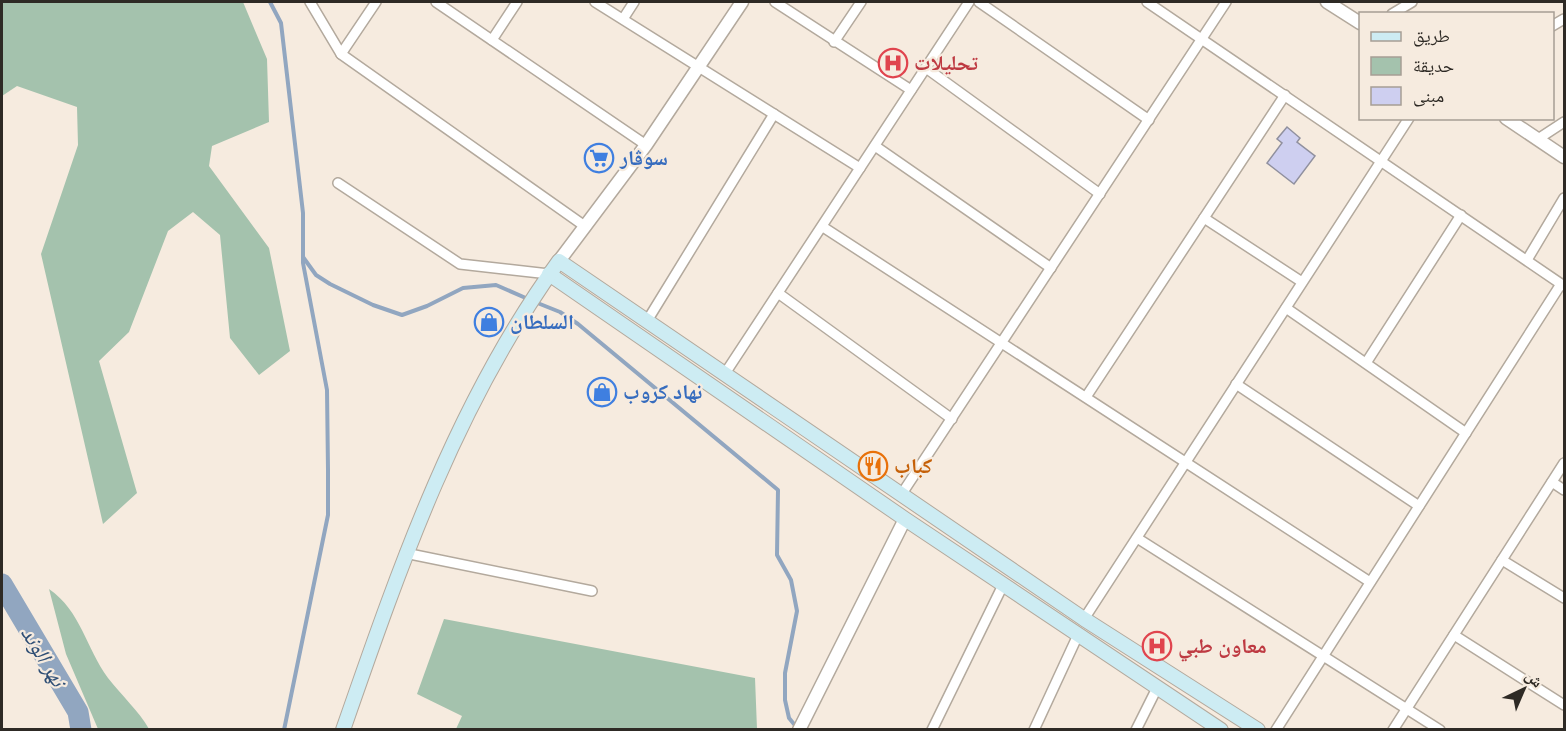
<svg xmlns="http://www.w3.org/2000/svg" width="1566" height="731" font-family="Raleway,'Noto Naskh Arabic',sans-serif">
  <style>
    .green { fill: #a4c2ad }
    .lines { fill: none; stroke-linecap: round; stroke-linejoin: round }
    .stream { stroke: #91a6c0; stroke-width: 4 }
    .river { stroke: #91a6c0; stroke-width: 21 }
    .building { fill: #cecff0; stroke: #90909e; stroke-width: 1.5 }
    .minor-casing { stroke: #b3a99d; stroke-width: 12 }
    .tertiary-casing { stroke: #b3a99d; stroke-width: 15 }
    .secondary-casing { stroke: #b3a99d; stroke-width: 16 }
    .minor { stroke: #fff; stroke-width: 9 }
    .tertiary { stroke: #fff; stroke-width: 12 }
    .secondary { stroke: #cdecf3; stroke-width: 14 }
    .labels { text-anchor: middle; stroke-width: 4.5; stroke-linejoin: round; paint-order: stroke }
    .health-label { font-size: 21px; font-weight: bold; fill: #be3a42; stroke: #f6ebdf; text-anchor: start }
    .shop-label { font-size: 21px; font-weight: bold; fill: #366cbe; stroke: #f6ebdf; text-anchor: start }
    .food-label { font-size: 21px; font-weight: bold; fill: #c56008; stroke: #f6ebdf; text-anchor: start }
    .water-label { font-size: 22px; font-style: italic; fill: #2e4e75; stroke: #f6ebdf }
  </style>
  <rect width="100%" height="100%" fill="#f6ebdf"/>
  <g class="green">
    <path d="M2,2h241l24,57 2,63 -57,24 -3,20 60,82 21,103 -31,24 -29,-37 -10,-103 -27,-23 -25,19 -39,101 -30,29 38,132 -34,31 -62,-270 37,-109 -1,-38 -60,-21 -15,10z"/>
    <path d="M49,589c32,22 37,59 59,89 13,17 31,33 41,51h-51l-32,-75z"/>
    <path d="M444,619l311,59 2,51h-301l6,-13 -45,-22z"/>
  </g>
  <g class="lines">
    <g class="stream">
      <path d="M270,2l11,21 22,190v50l24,127 1,80v45l-44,215"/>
      <path d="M303,257l13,18 14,9 43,21 29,10 25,-9 36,-18 33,-3 32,14"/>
      <path d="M535,302l25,10 18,12 200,166 -1,65 14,25 6,31 -12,62v27l4,18 9,11"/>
      <path d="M2,596l6,-1"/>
    </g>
    <path class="river" d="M2,584l76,128 3,18"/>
  </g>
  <path class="building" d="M1287,127l13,11 -3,4 18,14 -21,28 -27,-21 15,-20 -5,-4z"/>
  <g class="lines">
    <g class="minor-casing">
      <g id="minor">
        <path d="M310,2l31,52 245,173"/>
        <path d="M436,2l210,143"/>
        <path d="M595,2l265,166"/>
        <path d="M775,2l136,88"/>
        <path d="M979,2l170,118"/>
        <path d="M1147,2l417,284"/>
        <path d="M1392,14l20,-12"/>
        <path d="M623,19l11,-17"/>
        <path d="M1552,26l12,-7"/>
        <path d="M492,40l25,-38"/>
        <path d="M834,42l27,-40"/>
        <path d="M341,54l35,-52"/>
        <path d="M926,68l174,126"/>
        <path d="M1538,139l26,-17"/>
        <path d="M875,146l176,122"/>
        <path d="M338,183l122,81 89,10"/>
        <path d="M1204,218l98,64"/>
        <path d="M823,227l547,355"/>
        <path d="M1527,260l37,-62"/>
        <path d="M778,293l174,126"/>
        <path d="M1286,308l180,125"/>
        <path d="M647,321l127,-207"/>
        <path d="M1366,363l95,-148"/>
        <path d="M724,375l245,-373"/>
        <path d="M1236,384l183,122"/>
        <path d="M1086,397l199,-302"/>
        <path d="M1552,482l12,8"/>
        <path d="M901,495l325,-493"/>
        <path d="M1137,538l303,192"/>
        <path d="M405,553l187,38"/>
        <path d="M1502,560l62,38"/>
        <path d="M1084,619l325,-501"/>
        <path d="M1454,635l110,70"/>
        <path d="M932,730l71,-145"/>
        <path d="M1034,730l44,-95"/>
        <path d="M1136,730l21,-42"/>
        <path d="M1276,730l285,-446"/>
        <path d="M1393,730l171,-267"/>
      </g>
    </g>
    <g class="tertiary-casing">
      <g id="tertiary">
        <path d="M1327,2l33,21"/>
        <path d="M1506,118l58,39"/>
        <path d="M559,261l87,-116 96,-143"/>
        <path d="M799,730l106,-211"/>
      </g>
    </g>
    <g class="secondary-casing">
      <g id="secondary">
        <path d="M549,274l356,245 316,211"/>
        <path d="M343,730c57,-164 113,-327 216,-469l525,358 174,111"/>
      </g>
    </g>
    <use href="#minor" class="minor"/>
    <use href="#tertiary" class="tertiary"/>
    <use href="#secondary" class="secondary"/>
  </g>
  <defs>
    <g id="hospital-ring" transform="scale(1.5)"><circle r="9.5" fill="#f6ebdf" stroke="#e0444e" stroke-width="1.5"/><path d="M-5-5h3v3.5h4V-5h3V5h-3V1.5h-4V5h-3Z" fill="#e0444e"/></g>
    <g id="supermarket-ring" transform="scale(1.5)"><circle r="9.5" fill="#f6ebdf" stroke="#3f7fe0" stroke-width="1.5"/><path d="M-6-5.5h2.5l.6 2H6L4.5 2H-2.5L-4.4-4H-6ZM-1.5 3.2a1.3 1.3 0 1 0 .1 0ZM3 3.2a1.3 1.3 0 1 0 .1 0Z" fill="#3f7fe0"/></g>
    <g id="shop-ring" transform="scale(1.5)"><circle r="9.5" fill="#f6ebdf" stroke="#3f7fe0" stroke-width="1.5"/><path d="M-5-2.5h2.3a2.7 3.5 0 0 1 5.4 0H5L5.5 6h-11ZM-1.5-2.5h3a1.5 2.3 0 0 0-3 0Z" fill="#3f7fe0"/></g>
    <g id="restaurant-ring" transform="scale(1.5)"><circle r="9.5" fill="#f6ebdf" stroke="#e8710a" stroke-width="1.5"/><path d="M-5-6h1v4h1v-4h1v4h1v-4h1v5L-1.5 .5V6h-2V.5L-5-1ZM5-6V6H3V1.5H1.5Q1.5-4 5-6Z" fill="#e8710a"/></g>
  </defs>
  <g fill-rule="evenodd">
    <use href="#hospital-ring" x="893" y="63"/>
    <use href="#supermarket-ring" x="599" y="158"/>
    <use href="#shop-ring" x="489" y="322"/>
    <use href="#shop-ring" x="602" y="392"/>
    <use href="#restaurant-ring" x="873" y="466"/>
    <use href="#hospital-ring" x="1157" y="646"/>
  </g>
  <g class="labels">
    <g class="health-label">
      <text x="914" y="70">تحلیلات</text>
      <text x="1178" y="653">معاون طبي</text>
    </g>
    <g class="shop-label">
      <text x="620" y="165">سوڤار</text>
      <text x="510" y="329">السلطان</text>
      <text x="623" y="399">نهاد كروب</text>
    </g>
    <g class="food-label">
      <text x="894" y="473">كباب</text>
    </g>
    <g class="water-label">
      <text transform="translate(44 656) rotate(59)" y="8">نهر الوند</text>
    </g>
  </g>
  <rect width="1566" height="731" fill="none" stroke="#2e2a25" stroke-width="6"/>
  <rect x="1359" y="12" width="195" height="108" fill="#f6ebdf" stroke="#a69e95" stroke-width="1.5"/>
  <rect x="1371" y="32" width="30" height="9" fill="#cdecf3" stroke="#a69e95" stroke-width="1.5"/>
  <text x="1413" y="42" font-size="18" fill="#2e2a25">طريق</text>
  <rect x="1371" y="57" width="30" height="18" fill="#a4c2ad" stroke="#a69e95" stroke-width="1.5"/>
  <text x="1413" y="72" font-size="18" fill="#2e2a25">حديقة</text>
  <rect x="1371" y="87" width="30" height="18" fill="#cecff0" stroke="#a69e95" stroke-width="1.5"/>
  <text x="1413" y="102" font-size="18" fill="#2e2a25">مبنى</text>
  <g transform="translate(1524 689) rotate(44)" stroke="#f6ebdf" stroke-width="4.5" paint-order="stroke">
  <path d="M0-4.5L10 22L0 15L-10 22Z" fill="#2e2a25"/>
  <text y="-9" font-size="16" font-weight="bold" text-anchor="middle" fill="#2e2a25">ش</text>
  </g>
</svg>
